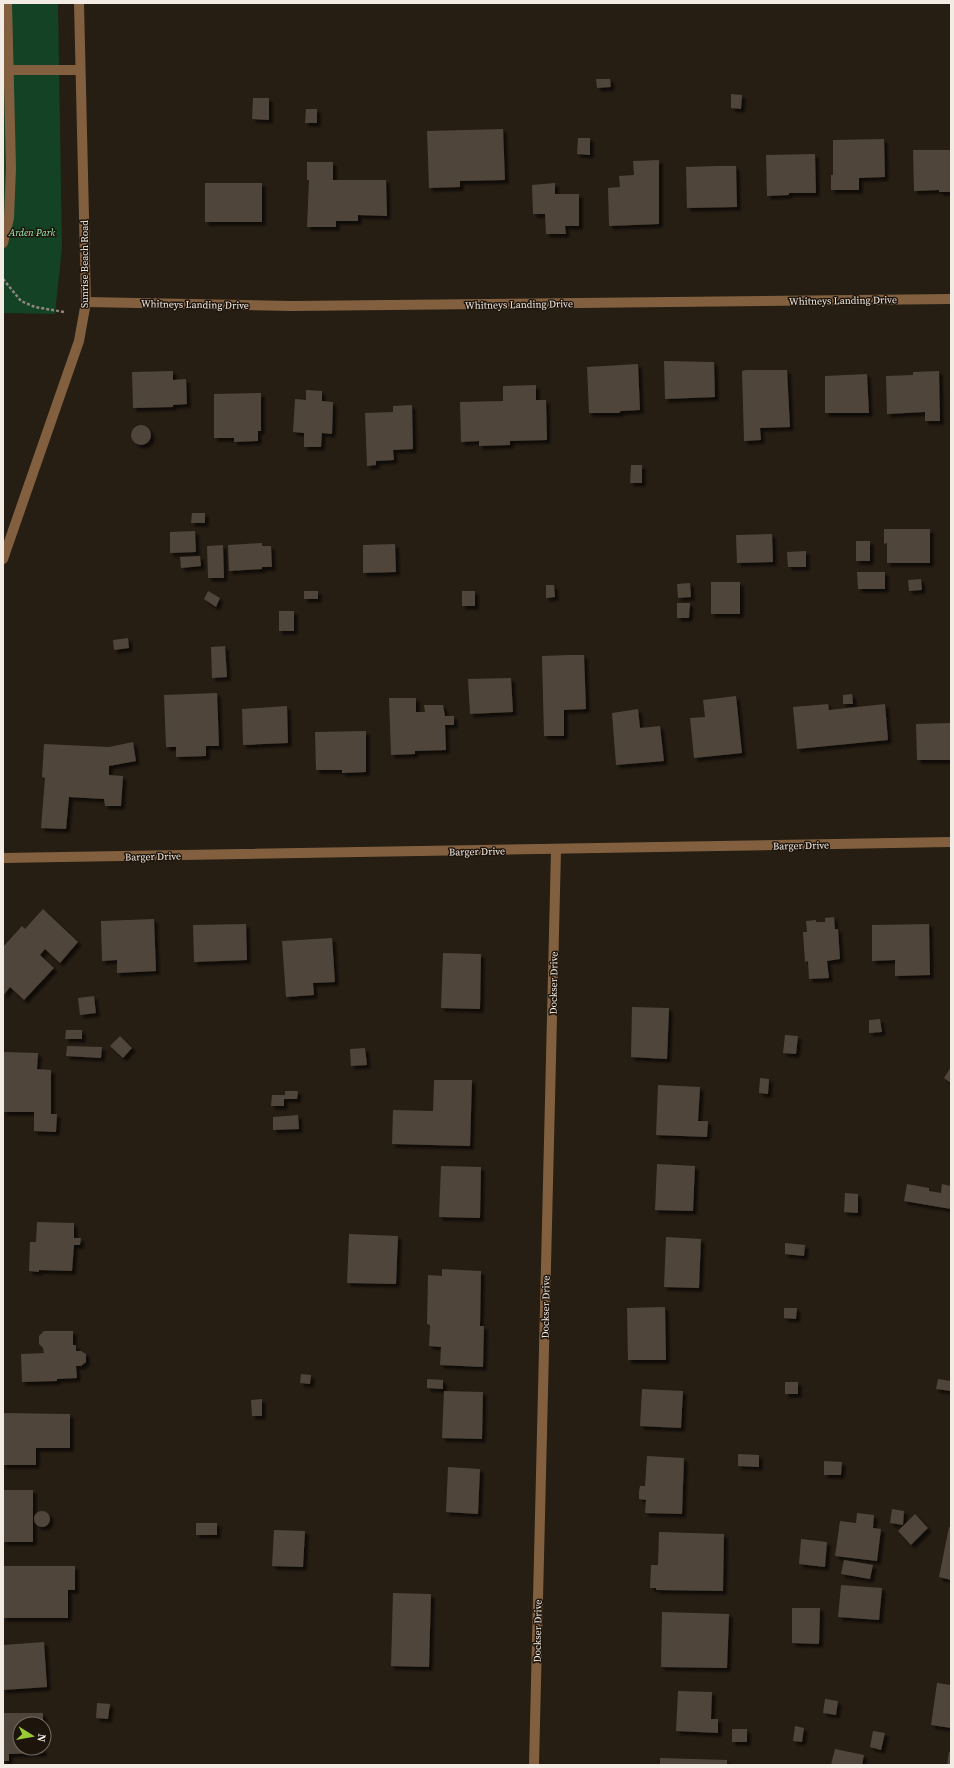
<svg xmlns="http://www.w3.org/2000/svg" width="954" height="1768" font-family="'Source Serif 4',serif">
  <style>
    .green { fill: #134224 }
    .building { fill: #4f453a; filter: url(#shadow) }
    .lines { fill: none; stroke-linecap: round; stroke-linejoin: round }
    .path { stroke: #8e867e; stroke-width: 2.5; stroke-dasharray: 3 2; stroke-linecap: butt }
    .minor { stroke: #82603f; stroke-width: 10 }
    .labels { text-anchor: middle; stroke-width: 3; stroke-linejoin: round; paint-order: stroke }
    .park-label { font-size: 10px; font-style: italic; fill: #9beeb3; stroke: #1d140b }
    .street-label { font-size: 10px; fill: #f3ece5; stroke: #1d140b }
  </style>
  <defs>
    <filter id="shadow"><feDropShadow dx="3.5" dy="3.5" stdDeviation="1" flood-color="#0009"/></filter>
  </defs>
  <rect width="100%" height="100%" fill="#261d13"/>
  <path class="green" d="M3,3h55l4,245 -7,66 -52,-1z"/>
  <g class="building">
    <path d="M596,79h14l1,8 -14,1z"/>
    <path d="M731,94l11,1 -1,14 -10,-1z"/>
    <path d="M253,98h16v22l-17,-1z"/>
    <path d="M306,109h11v14h-12z"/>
    <path d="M503,129l2,51 -45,1v6l-31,1 -2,-57z"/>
    <path d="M578,138h12v17l-13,-1z"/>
    <path d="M884,139l1,38 -26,1v12h-28v-15h2v-35z"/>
    <path d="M913,150h38v42h-12v-2l-25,1z"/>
    <path d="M815,154l1,39h-27v2l-22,1 -1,-41z"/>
    <path d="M659,160v64l-50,2 -1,-38 12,-1 -1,-11 15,-1 -1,-14z"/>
    <path d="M307,162h26v18h53l1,36 -29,-1v6h-22v6h-29l2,-47h-2z"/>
    <path d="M717,166h19l1,41 -50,1 -1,-41z"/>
    <rect x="205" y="183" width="57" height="39"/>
    <path d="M555,183v11h24v32h-14l1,8h-20l-1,-20h-12l-1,-29z"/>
    <path d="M664,361l50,1 1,35 -50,2z"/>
    <path d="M638,364l2,46 -19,1 -2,2h-30l-2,-46z"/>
    <path d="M746,370h41l3,57 -30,1 1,12 -17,1 -2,-70z"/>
    <path d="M173,371v9l13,-1 1,25 -14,1v2l-40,1 -1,-36z"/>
    <path d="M939,371l1,50h-15v-9l-38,2 -1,-38 27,-1v-3z"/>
    <path d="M867,374l2,39h-44v-37z"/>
    <path d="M536,385v15h10l1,40 -37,1v4l-31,1v-5l-18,1 -1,-40 43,-1v-15z"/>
    <path d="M306,390l16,1v10l11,1 -1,32 -10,-1 -1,14h-17v-14l-11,-1 2,-33 11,1z"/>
    <path d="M261,393v38h-3v10l-24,1v-4h-20v-44z"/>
    <path d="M412,405l1,44 -20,1 1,10 -18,1v4l-9,1 -2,-53 28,-1v-6z"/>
    <circle cx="141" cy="435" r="10"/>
    <path d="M631,465h11v18h-12z"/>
    <path d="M192,513h13v10h-14z"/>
    <path d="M884,529h46v34h-43v-20l-3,1z"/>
    <path d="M195,531l1,21 -26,1v-21z"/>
    <path d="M772,534l1,28 -36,1 -1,-28z"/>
    <rect x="856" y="541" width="14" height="20"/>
    <path d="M262,543v3h9l1,21h-10v2l-33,2 -1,-26z"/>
    <path d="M395,544l1,28 -33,1v-28z"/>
    <path d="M223,545l1,33h-16l-1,-32z"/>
    <path d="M806,551v16h-18l-1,-15z"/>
    <path d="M200,556l1,10 -20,2 -1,-11z"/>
    <path d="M857,572h28v17h-27z"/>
    <path d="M921,579l1,11 -13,1 -1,-11z"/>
    <rect x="711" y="582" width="29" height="32"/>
    <path d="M690,583l1,14 -13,1 -1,-14z"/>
    <path d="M546,585h8l1,12 -9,1z"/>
    <path d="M208,591l12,7 -4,9 -12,-8z"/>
    <rect x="304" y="591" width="14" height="8"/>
    <rect x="462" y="591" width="13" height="15"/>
    <path d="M677,603h13l-1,15h-12z"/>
    <rect x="279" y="611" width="15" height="20"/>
    <path d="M128,638l1,10 -15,2 -1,-10z"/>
    <path d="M225,646l2,31 -15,1 -1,-31z"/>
    <path d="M569,655h15l2,54 -22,1v26h-20l-2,-80z"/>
    <path d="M511,678l2,34 -43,2 -2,-35z"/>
    <path d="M217,693l2,53h-13v10l-30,1v-10h-10l-2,-52z"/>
    <path d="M852,694l1,10h-10v-9z"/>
    <path d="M736,696l6,57 -48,5 -4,-40 15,-1 -2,-17z"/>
    <path d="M389,698h27v14h9l-1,-7h19l2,11h9v9h-9l1,25 -31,1v3l-24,1z"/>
    <path d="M828,704l1,6 56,-6 3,36 -91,9 -4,-42z"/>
    <path d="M287,706l1,37 -45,2 -1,-36z"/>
    <path d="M638,709l2,19 20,-2 4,35 -48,4 -4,-52z"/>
    <path d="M951,723v37h-34l-1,-36z"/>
    <path d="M366,731v41l-24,1v-3h-26l-1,-38z"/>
    <path d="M133,742l3,19 -27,5v9l14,1 -2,30h-16l-1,-7 -35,-2 -3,32 -25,-1 4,-50 -3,-1 2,-33 65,3z"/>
    <path d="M43,909l35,33 -18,21 -15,-14 -5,6 14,13 -30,32 -14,-13 -7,9v-49l19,-21 3,3z"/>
    <path d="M834,917l1,12h3l2,30 -13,2 2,17 -20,1 -1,-18 -3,1 -2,-30h4l-1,-11 10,-1v2h9v-4z"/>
    <path d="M154,919l2,52 -39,2v-13l-15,1 -1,-40z"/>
    <path d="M246,924l1,36 -53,2 -1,-37z"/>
    <path d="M929,924l1,51 -35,1v-16l-23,1v-36z"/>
    <path d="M332,938l3,44 -22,1 1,12 -28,2 -4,-56z"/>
    <path d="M443,953l38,1 -1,55 -39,-1z"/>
    <path d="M94,996l2,17 -16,2 -2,-17z"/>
    <path d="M632,1007l37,1 -2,51 -36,-2z"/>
    <path d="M880,1019l2,13 -13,1v-13z"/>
    <path d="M66,1030h16v9h-17z"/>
    <path d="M785,1035l13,1 -2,18 -13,-1z"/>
    <path d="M120,1036l12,12 -9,10 -13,-12z"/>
    <path d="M67,1046l35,1 -1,11 -35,-2z"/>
    <path d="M365,1048l2,17 -16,1 -1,-17z"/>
    <path d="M3,1052l35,1 -1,16 14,1v44h6l-1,18 -22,-1v-19h-31z"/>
    <path d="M951,1067v16l-7,-5z"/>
    <path d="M760,1078l9,1 -1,15 -9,-1z"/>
    <path d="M434,1080h38l-2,66 -78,-2 1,-34 40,1z"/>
    <path d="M658,1085l42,2 -2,34h10l-1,16 -51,-2z"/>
    <path d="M285,1091h13l-1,8h-13v7h-13l1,-11h13z"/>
    <path d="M298,1115l1,14 -26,1v-13z"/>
    <path d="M657,1164l38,2 -2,45 -38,-1z"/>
    <path d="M441,1166l40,1 -1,51 -41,-1z"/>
    <path d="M907,1184l22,4v3l12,2 1,-9 9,2v23l-47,-8z"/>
    <path d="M845,1193l13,1v19l-14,-1z"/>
    <path d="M37,1222l37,1v15h7l-1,7h-6l-2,26 -33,-1v2l-10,-1 1,-29h6z"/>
    <path d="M349,1234l49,2 -2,48 -49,-1z"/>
    <path d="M666,1237l35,2 -2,49 -35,-1z"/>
    <path d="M785,1243l20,2 -1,11 -19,-2z"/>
    <path d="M442,1269l39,2 -1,55h4l-1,41 -43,-2 1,-18 -12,-1 1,-21 -3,-1 1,-49 14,1z"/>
    <path d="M665,1307l1,53h-38l-1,-52z"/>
    <path d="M784,1308h13l-1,11 -12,-1z"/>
    <path d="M44,1331h29v14h3v6h5l5,3v8l-5,4h-5l1,12 -20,1v2l-35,1 -1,-28 23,-1 -1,-5 -4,-4v-8z"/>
    <path d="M301,1374l10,1 -1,9 -10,-1z"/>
    <path d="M427,1379l16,1v9l-16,-1z"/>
    <path d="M938,1379l13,2v10l-15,-2z"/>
    <rect x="785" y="1382" width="13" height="12"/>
    <path d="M642,1389l41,2 -2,37 -41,-2z"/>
    <path d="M444,1391l39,1 -1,47 -40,-1z"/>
    <path d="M262,1399v17h-10l-1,-16z"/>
    <path d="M3,1413l67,1v34h-34v17h-33z"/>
    <path d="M738,1454l21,1v12l-21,-1z"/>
    <path d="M647,1456l37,2 -2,56 -37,-1 1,-13 -7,-1v-7l1,-6h5z"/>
    <path d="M824,1461l18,1 -1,13h-17z"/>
    <path d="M448,1467l32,2 -2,45 -32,-2z"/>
    <rect x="3" y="1490" width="30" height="52"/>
    <path d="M892,1509l12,2 -1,14 -13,-2z"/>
    <circle cx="42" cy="1519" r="8"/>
    <path d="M857,1513l17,2 -1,13 8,1 -4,32 -42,-5 5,-35 16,2z"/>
    <path d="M915,1514l13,14 -17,17 -13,-14z"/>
    <rect x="196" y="1523" width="21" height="12"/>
    <path d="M949,1527l2,1v52l-12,-3z"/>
    <path d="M274,1530l31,1 -2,36 -31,-1z"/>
    <path d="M659,1532l65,2 -1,57 -67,-1v-2h-6l1,-23h7z"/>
    <path d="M801,1539l26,3 -2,25 -26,-3z"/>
    <path d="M844,1560l29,5 -3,14 -29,-5z"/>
    <path d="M3,1566h72v24h-7v28h-65z"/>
    <path d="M841,1585l41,3 -3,32 -41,-3z"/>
    <path d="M393,1593l38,1 -2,73 -38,-1z"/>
    <path d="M792,1608h28l-1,36 -27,-1z"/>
    <path d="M662,1612l67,2 -2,54 -66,-1z"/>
    <path d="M44,1642l3,45 -44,3v-45z"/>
    <path d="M937,1683l14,2v43l-20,-3z"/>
    <path d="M678,1691l34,1 -1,27h7v14l-42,-2z"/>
    <path d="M825,1699l13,2 -2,14 -13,-2z"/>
    <path d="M97,1703l13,1 -2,15 -12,-1z"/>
    <path d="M3,1713h40v11h-23v24h23v5l-34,1v7h-6z"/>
    <path d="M795,1726l9,2 -2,14 -9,-1z"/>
    <rect x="732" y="1729" width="15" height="13"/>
    <path d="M873,1731l12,2 -4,17 -11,-3z"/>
    <path d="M835,1749l29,6 -2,10h-31z"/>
    <path d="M949,1752h2v13h-4z"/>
    <path d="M660,1758l67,2v5h-67z"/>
  </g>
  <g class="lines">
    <path class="path" d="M3,279l18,22 14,6 29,5"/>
    <g class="minor">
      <path d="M9,70h70"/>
      <path d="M3,243l6,-25 2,-50 -4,-165"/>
      <path d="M86,302l206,4 659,-7"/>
      <path d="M3,559l76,-218 7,-39 -7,-299"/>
      <path d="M3,858l948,-16"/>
      <path d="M534,1765l22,-915"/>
    </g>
  </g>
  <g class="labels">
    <g class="park-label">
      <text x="32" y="236">Arden Park</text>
    </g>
    <g class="street-label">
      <text transform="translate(84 264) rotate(-90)" y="4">Sunrise Beach Road</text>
      <text transform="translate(843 300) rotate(-1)" y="4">Whitneys Landing Drive</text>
      <text transform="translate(195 304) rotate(1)" y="4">Whitneys Landing Drive</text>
      <text transform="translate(519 304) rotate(-1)" y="4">Whitneys Landing Drive</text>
      <text transform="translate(801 845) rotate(-1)" y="4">Barger Drive</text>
      <text transform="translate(477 851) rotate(-1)" y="4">Barger Drive</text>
      <text transform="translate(153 856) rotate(-1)" y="4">Barger Drive</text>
      <text transform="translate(553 983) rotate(-89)" y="4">Dockser Drive</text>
      <text transform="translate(545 1307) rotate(-89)" y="4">Dockser Drive</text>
      <text transform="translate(537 1631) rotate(-89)" y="4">Dockser Drive</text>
    </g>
  </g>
  <rect width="954" height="1768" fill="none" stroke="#f3ece5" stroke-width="8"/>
  <g transform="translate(32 1736) rotate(101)"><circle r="19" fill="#1d140b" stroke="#736a62"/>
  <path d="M0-3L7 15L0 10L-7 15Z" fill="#99cb35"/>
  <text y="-6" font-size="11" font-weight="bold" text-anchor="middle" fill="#f3ece5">N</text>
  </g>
</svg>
